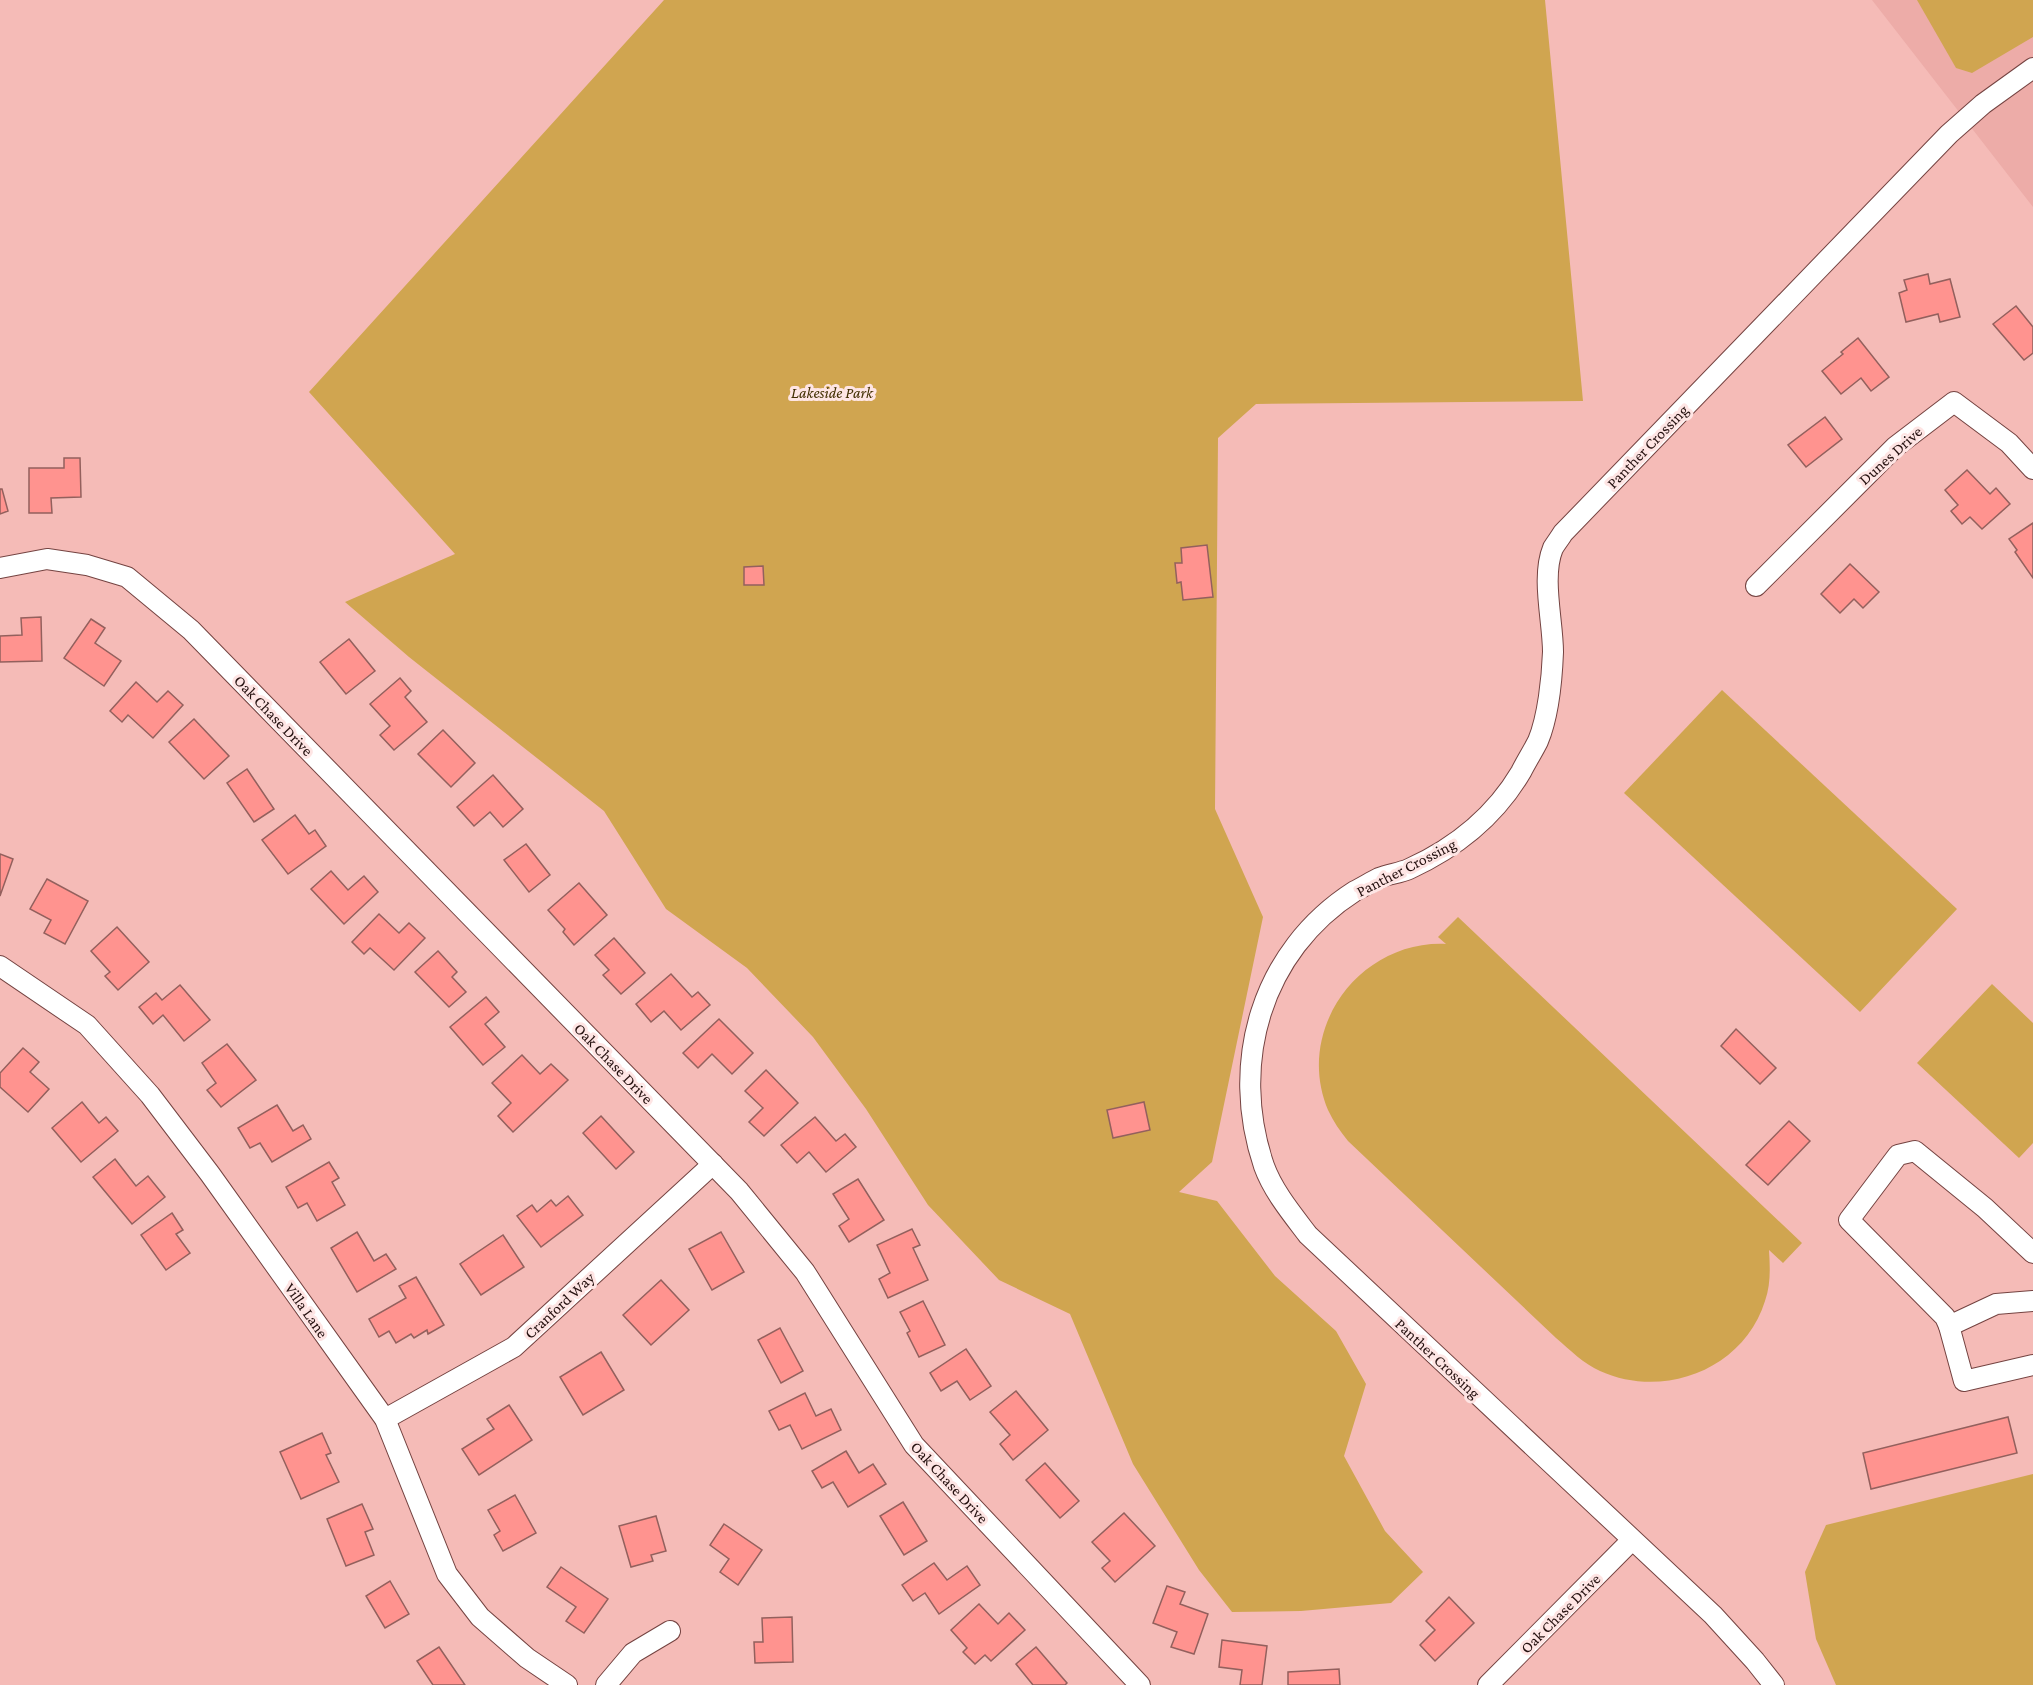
<svg xmlns="http://www.w3.org/2000/svg" width="2033" height="1685" font-family="'Crimson Pro',serif">
  <style>
    .built { fill: #edaca8 }
    .green { fill: #d0a550 }
    .building { fill: #ff938f; stroke: #93605d; stroke-width: 1.5 }
    .lines { fill: none; stroke-linecap: round; stroke-linejoin: round }
    .street-casing { stroke: #744341; stroke-width: 22 }
    .street { stroke: #fff; stroke-width: 20 }
    .labels { text-anchor: middle; stroke-width: 6; stroke-linejoin: round; paint-order: stroke }
    .park-label { font-size: 16px; font-style: italic; fill: #412e01; stroke: #fee5e4 }
    .street-label { font-size: 16px; fill: #24100f; stroke: #fee5e4 }
  </style>
  <rect width="100%" height="100%" fill="#f5bbb7"/>
  <path class="built" d="M1872,0h161v207z"/>
  <g class="green">
    <path d="M664,0h881l38,401 -327,3 -38,34 -3,371 48,108 -51,245 -33,30 38,9 58,75 61,55 30,53 -22,72 41,75 38,41 -32,31 -90,8 -69,1 -33,-42 -66,-106 -63,-150 -71,-34 -71,-75 -62,-96 -53,-72 -66,-69 -81,-59 -62,-98 -195,-154 -64,-55 110,-48 -146,-162z"/>
    <path d="M1917,0h116v37l-61,36 -16,-5z"/>
    <path d="M1722,690l235,219 -97,103 -236,-219z"/>
    <path d="M1458,917l344,326 -19,20 -14,-13c1,17 2,34 -4,51 -21,68 -101,99 -165,70 -16,-7 -30,-21 -44,-33l-208,-197c-8,-10 -15,-20 -20,-31 -34,-81 32,-170 118,-166l-8,-7z"/>
    <path d="M1992,984l41,39v120l-14,15 -102,-95z"/>
    <path d="M2033,1474v211h-197l-20,-46 -11,-67 21,-47z"/>
  </g>
  <g class="building">
    <path d="M1928,274l2,10 20,-5 10,38 -20,5 -2,-8 -32,8 -7,-29 8,-3 -3,-10z"/>
    <path d="M2016,306l17,21v26l-9,7 -31,-36z"/>
    <path d="M1858,338l31,39 -18,14 -10,-13 -20,16 -19,-23 21,-17 -2,-2z"/>
    <path d="M1825,417l17,22 -36,28 -18,-22z"/>
    <path d="M64,458h16l1,39 -30,1 1,15h-23v-45h35z"/>
    <path d="M1967,470l23,24 6,-6 14,16 -28,25 -12,-12 -8,7 -11,-13 7,-6 -13,-15z"/>
    <path d="M0,489h2l6,22 -8,3z"/>
    <path d="M2033,523v55l-18,-26 2,-2 -8,-11z"/>
    <path d="M1207,545l6,52 -30,3 -2,-18 -4,1 -2,-20h7l-1,-15z"/>
    <path d="M1850,564l29,28 -16,16 -9,-9 -14,14 -19,-19z"/>
    <path d="M763,566l1,19h-20v-18z"/>
    <path d="M41,617l1,44 -42,1v-26l22,-1 -1,-17z"/>
    <path d="M91,619l14,9 -10,15 26,18 -17,25 -40,-28z"/>
    <path d="M349,639l26,32 -29,23 -26,-32z"/>
    <path d="M400,678l11,13 -6,6 22,25 -33,28 -14,-15 10,-9 -20,-22z"/>
    <path d="M136,682l21,20 11,-11 15,14 -30,33 -25,-23 -6,7 -12,-11z"/>
    <path d="M194,719l35,37 -25,23 -35,-37z"/>
    <path d="M443,730l32,33 -24,24 -33,-33z"/>
    <path d="M247,769l27,40 -20,13 -27,-39z"/>
    <path d="M493,775l30,34 -20,18 -13,-15 -16,14 -17,-19z"/>
    <path d="M295,815l14,19 6,-4 11,16 -38,28 -26,-34z"/>
    <path d="M526,844l24,31 -21,17 -25,-32z"/>
    <path d="M0,854l13,5 -13,37z"/>
    <path d="M331,871l17,19 16,-14 14,16 -34,32 -33,-35z"/>
    <path d="M47,879l41,22 -23,43 -21,-11 7,-13 -21,-11z"/>
    <path d="M579,883l28,32 -33,30 -11,-13 2,-3 -17,-19z"/>
    <path d="M379,914l20,19 10,-10 16,15 -31,32 -24,-22 -6,6 -12,-12z"/>
    <path d="M117,927l32,35 -31,28 -13,-14 5,-4 -19,-21z"/>
    <path d="M614,938l31,35 -24,21 -18,-19 6,-5 -14,-15z"/>
    <path d="M438,951l19,21 -5,5 14,15 -17,15 -34,-35z"/>
    <path d="M671,974l21,23 6,-5 12,13 -29,25 -17,-19 -13,11 -15,-18z"/>
    <path d="M180,985l30,35 -26,21 -21,-26 -10,9 -14,-17 17,-14 6,7z"/>
    <path d="M486,997l13,15 -14,12 20,23 -22,18 -33,-38z"/>
    <path d="M719,1019l34,34 -21,21 -20,-20 -14,14 -15,-15z"/>
    <path d="M1736,1029l40,39 -16,16 -39,-38z"/>
    <path d="M227,1044l29,36 -35,27 -14,-17 9,-7 -14,-20z"/>
    <path d="M23,1048l16,14 -9,10 19,17 -21,23 -28,-25v-14z"/>
    <path d="M522,1055l18,19 11,-10 17,16 -55,52 -15,-16 13,-13 -19,-20z"/>
    <path d="M766,1070l32,33 -34,33 -15,-14 14,-14 -18,-17z"/>
    <path d="M82,1102l17,21 7,-6 12,14 -37,31 -29,-34z"/>
    <path d="M1144,1102l6,28 -37,8 -6,-28z"/>
    <path d="M277,1105l16,26 10,-6 8,14 -39,23 -12,-19 -10,5 -12,-20z"/>
    <path d="M601,1116l33,36 -18,17 -33,-36z"/>
    <path d="M815,1117l21,24 9,-7 11,13 -30,25 -17,-20 -12,11 -16,-18z"/>
    <path d="M1789,1121l21,20 -42,44 -22,-20z"/>
    <path d="M115,1159l21,27 12,-10 17,21 -33,27 -39,-47z"/>
    <path d="M329,1162l10,16 -7,4 13,23 -28,16 -10,-18 -9,5 -12,-21z"/>
    <path d="M858,1179l26,41 -35,22 -10,-16 10,-7 -16,-25z"/>
    <path d="M568,1196l15,19 -42,32 -24,-31 15,-11 5,7 14,-12 5,6z"/>
    <path d="M172,1213l11,17 -7,4 14,19 -24,17 -25,-35z"/>
    <path d="M912,1229l8,16 -7,3 15,32 -40,18 -9,-19 11,-6 -13,-28z"/>
    <path d="M357,1232l17,29 12,-7 10,15 -39,23 -26,-44z"/>
    <path d="M721,1232l23,40 -32,18 -23,-41z"/>
    <path d="M503,1235l21,32 -43,28 -21,-31z"/>
    <path d="M416,1277l28,48 -16,9 -1,-4 -13,8 -3,-4 -15,9 -7,-12 -10,6 -10,-18 37,-21 -7,-12z"/>
    <path d="M661,1280l28,30 -38,35 -28,-30z"/>
    <path d="M923,1301l22,44 -26,12 -12,-24 3,-2 -10,-19z"/>
    <path d="M780,1328l23,43 -22,12 -23,-43z"/>
    <path d="M966,1349l25,37 -21,14 -13,-19 -16,10 -11,-18z"/>
    <path d="M601,1352l23,38 -41,25 -23,-38z"/>
    <path d="M1016,1391l32,39 -35,30 -13,-16 10,-9 -20,-23z"/>
    <path d="M805,1393l11,23 15,-7 10,21 -39,19 -12,-24 -11,5 -10,-19z"/>
    <path d="M509,1405l23,35 -53,35 -17,-26 32,-20 -7,-10z"/>
    <path d="M2008,1417l9,36 -146,36 -8,-36z"/>
    <path d="M322,1433l9,20 -5,2 13,27 -38,17 -21,-47z"/>
    <path d="M846,1451l13,22 14,-9 13,20 -38,23 -15,-25 -11,6 -10,-17z"/>
    <path d="M1045,1463l34,38 -19,17 -34,-38z"/>
    <path d="M515,1495l21,38 -33,18 -9,-16 6,-4 -12,-21z"/>
    <path d="M903,1502l24,39 -23,14 -24,-39z"/>
    <path d="M362,1504l11,25 -8,3 9,23 -28,11 -19,-47z"/>
    <path d="M1124,1513l31,33 -40,36 -13,-14 8,-7 -18,-19z"/>
    <path d="M656,1516l10,35 -15,4 2,6 -22,6 -12,-41z"/>
    <path d="M724,1524l38,26 -24,35 -18,-13 9,-13 -19,-14z"/>
    <path d="M934,1563l13,17 20,-14 13,19 -41,29 -14,-21 -12,8 -11,-16z"/>
    <path d="M561,1567l47,32 -24,34 -18,-12 10,-14 -29,-20z"/>
    <path d="M390,1581l19,33 -24,14 -19,-32z"/>
    <path d="M1167,1586l18,6 -5,12 28,10 -14,40 -23,-7 6,-15 -24,-9z"/>
    <path d="M1449,1597l25,26 -39,38 -15,-16 15,-15 -9,-9z"/>
    <path d="M979,1604l19,20 11,-11 16,17 -34,31 -6,-6 -10,9 -12,-12 4,-4 -16,-18z"/>
    <path d="M792,1617l1,45 -38,1 -1,-21h9l-1,-24z"/>
    <path d="M1222,1640l45,6 -5,39h-22l2,-15 -23,-3z"/>
    <path d="M439,1647l26,38h-32l-16,-24z"/>
    <path d="M1036,1647l31,36 -2,2h-32l-17,-21z"/>
    <path d="M1339,1669l1,16h-52v-13z"/>
  </g>
  <g class="lines">
    <g class="street-casing">
      <g id="street">
        <path d="M0,568l47,-9 40,6 40,12 64,53 548,561 66,81 109,173 226,240"/>
        <path d="M1756,586l139,-139 59,-45 55,41 24,26"/>
        <path d="M0,966l87,59 63,70 60,79 175,245 62,155 33,43 47,41 40,27"/>
        <path d="M2033,1253l-48,-45 -70,-57 -17,4 -49,65 96,97 4,9 15,55 69,-16"/>
        <path d="M1949,1326l47,-22 37,-3"/>
        <path d="M385,1419l129,-72 199,-183"/>
        <path d="M606,1685l27,-32 37,-22"/>
        <path d="M1488,1685l144,-145"/>
        <path d="M1774,1685l-19,-24 -42,-46 -405,-380c-16,-21 -35,-44 -44,-69 -35,-103 -3,-215 91,-275 8,-4 16,-9 24,-13 10,-4 21,-5 30,-9 46,-21 86,-53 112,-97 5,-10 12,-21 17,-31 10,-24 14,-63 15,-89 0,-31 -12,-75 0,-104 3,-5 7,-10 10,-15l386,-399 34,-30 50,-36"/>
      </g>
    </g>
    <use href="#street" class="street"/>
  </g>
  <g class="labels">
    <g class="park-label">
      <text x="832" y="398">Lakeside Park</text>
    </g>
    <g class="street-label">
      <text transform="translate(1647 446) rotate(-46)" y="6">Panther Crossing</text>
      <text transform="translate(1890 455) rotate(-42)" y="6">Dunes Drive</text>
      <text transform="translate(274 715) rotate(46)" y="6">Oak Chase Drive</text>
      <text transform="translate(1406 867) rotate(-27)" y="6">Panther Crossing</text>
      <text transform="translate(614 1063) rotate(46)" y="6">Oak Chase Drive</text>
      <text transform="translate(559 1305) rotate(-43)" y="6">Cranford Way</text>
      <text transform="translate(307 1310) rotate(55)" y="6">Villa Lane</text>
      <text transform="translate(1438 1358) rotate(43)" y="6">Panther Crossing</text>
      <text transform="translate(950 1482) rotate(47)" y="6">Oak Chase Drive</text>
      <text transform="translate(1560 1613) rotate(-45)" y="6">Oak Chase Drive</text>
    </g>
  </g>
</svg>
